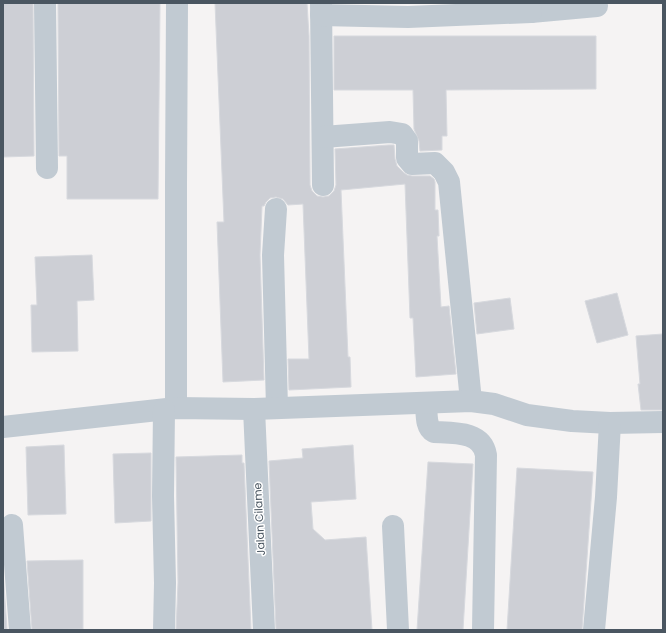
<svg xmlns="http://www.w3.org/2000/svg" width="666" height="633" font-family="Poppins,sans-serif">
  <style>
    .building { fill: #cdcfd5; stroke: #d7d9de }
    .lines { fill: none; stroke-linecap: round; stroke-linejoin: round }
    .minor { stroke: #c1cad2; stroke-width: 22 }
    .labels { text-anchor: middle; stroke-width: 3; stroke-linejoin: round; paint-order: stroke }
    .street-label { font-size: 11px; fill: #4a5661; stroke: #fff }
  </style>
  <rect width="100%" height="100%" fill="#f5f3f3"/>
  <g class="building">
    <path d="M3,3h30l1,153 -31,1z"/>
    <path d="M58,3h102l-2,196h-91v-43h-8z"/>
    <path d="M215,3h92l2,33 1,149 2,6 5,5 6,1 6,-1 5,-5 2,-6 -1,-36 54,-4h5l1,14 2,7 6,6 4,3 5,1h18l4,3 1,3v28h3l1,26h-2l4,71 8,-1 7,68 -40,3 -3,-59h-3l-1,-27 -4,-107 -64,6 7,167h2l1,30 -62,3 -1,-31h21l-6,-155 -15,1 -5,-6 -7,-2 -6,1 -4,4 -2,4h-2l-2,49 4,125 -41,2 -6,-160h7z"/>
    <path d="M334,36h262v53l-150,1 1,46h-5v14l-22,1 -1,-10 -5,-12 -1,-39h-79z"/>
    <path d="M92,255l2,45 -17,1 1,50 -46,1 -1,-47h6l-2,-48z"/>
    <path d="M617,293l11,42 -31,8 -12,-42z"/>
    <path d="M510,298l4,31 -37,5 -3,-31z"/>
    <path d="M663,334v76h-22l-3,-26h2l-4,-48z"/>
    <path d="M64,445l2,69 -38,1 -2,-68z"/>
    <path d="M353,445l3,54 -45,3 2,27 12,11 41,-3 6,93h-96l-7,-169 34,-3 -1,-9z"/>
    <path d="M151,453v68l-36,2 -2,-69z"/>
    <path d="M242,455v8h2l7,167h-75l2,-47 -2,-126z"/>
    <path d="M428,462l45,2 -10,166h-46z"/>
    <path d="M517,468l76,4 -11,158h-75z"/>
    <path d="M83,560v69l-51,1 -5,-69z"/>
    <path d="M3,571l4,59h-4z"/>
  </g>
  <g class="lines">
    <g class="minor">
      <path d="M45,3l2,165"/>
      <path d="M321,3l2,182"/>
      <path d="M531,3v9l66,-6"/>
      <path d="M321,15l87,2 123,-5"/>
      <path d="M323,137l67,-5 12,2 5,7v17l5,6 23,-1 9,9 5,10 22,219"/>
      <path d="M276,209l-3,46 4,153"/>
      <path d="M426,403c1,10 -1,24 8,29 20,1 48,-1 52,23l-3,175"/>
      <path d="M176,408v-223l1,-182"/>
      <path d="M254,409l10,221"/>
      <path d="M3,427l173,-19 78,1 217,-8 23,3 33,11 45,6 38,2 53,-1"/>
      <path d="M12,525l8,105"/>
      <path d="M393,526l5,104"/>
      <path d="M164,630l1,-47 -2,-87 1,-86"/>
      <path d="M594,630l12,-133 4,-74"/>
    </g>
  </g>
  <g class="labels">
    <g class="street-label">
      <text transform="translate(259 519) rotate(-93)" y="4">Jalan Cilame</text>
    </g>
  </g>
  <rect width="666" height="633" fill="none" stroke="#4a5661" stroke-width="8"/>
</svg>
